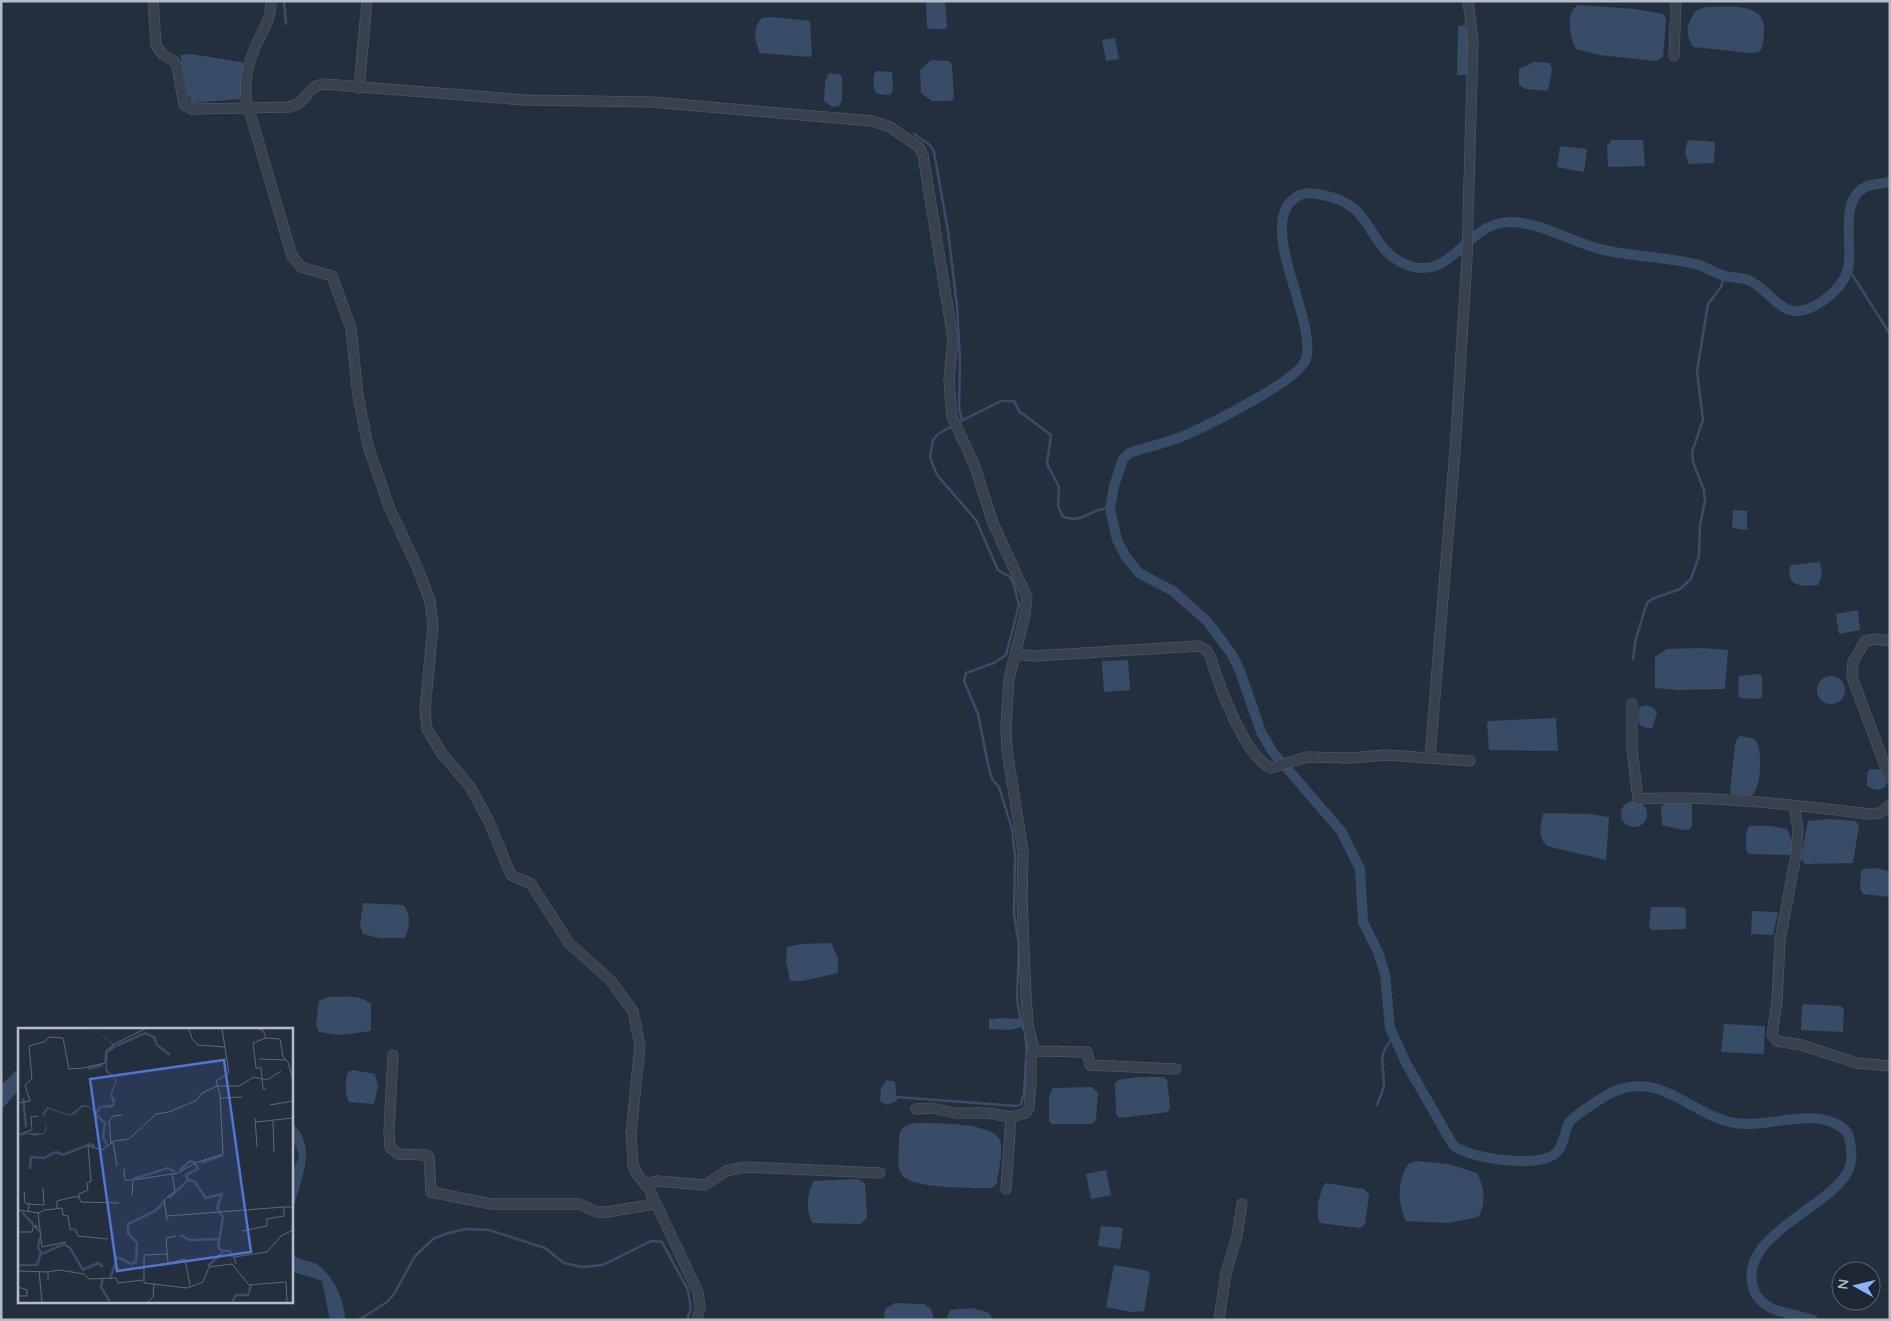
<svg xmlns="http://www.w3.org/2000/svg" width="1891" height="1321" font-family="Quicksand,sans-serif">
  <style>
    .water { fill: #394c67 }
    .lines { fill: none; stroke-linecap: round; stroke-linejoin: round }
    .stream { stroke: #394c67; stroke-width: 2.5 }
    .canal { stroke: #394c67; stroke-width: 10 }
    .street-casing { stroke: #565f6c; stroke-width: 11 }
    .street { stroke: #38414e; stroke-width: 10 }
    .inset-river { fill: none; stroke: #394c67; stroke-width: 2.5 }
    .inset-road { fill: none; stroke: #5e6776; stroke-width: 1 }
    .view { fill: #5274d3; fill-opacity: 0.15; stroke: #5274d3; stroke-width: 2.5 }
    .inset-edge { fill: none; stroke: #b4bcc9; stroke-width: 2.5 }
  </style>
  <rect width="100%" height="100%" fill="#242f3e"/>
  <g class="water">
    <path d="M926,1h19l2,26 -2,2h-16l-2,-2z"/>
    <path d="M1579,5l56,4 28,5 3,5 -3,38 -7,4 -57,-6 -23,-6c-6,-11 -12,-39 3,-44z"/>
    <path d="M1706,7c22,0 62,-6 58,27 -1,6 0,13 -5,18l-8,1 -57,-6c-10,-12 -7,-25 2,-36z"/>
    <path d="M773,17l37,4 2,33 -2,3 -50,-4c-5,-12 -8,-25 2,-35z"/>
    <path d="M1469,25v50h-12l1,-49z"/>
    <path d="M1115,38l4,21 -13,2 -4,-21z"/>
    <path d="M191,54l50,8 3,2 -3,35 -49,4c-4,-4 -13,-42 -11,-48z"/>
    <path d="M931,60l18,1 3,4 2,33 -3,3h-19l-11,-8 -1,-23z"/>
    <path d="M1534,62l16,1 2,7 -4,21 -22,-2 -7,-4v-16z"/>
    <path d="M878,71l14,1 1,18 -3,5 -13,-1c-5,-6 -4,-15 -2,-22z"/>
    <path d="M829,73l10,1 3,3v23l-3,6 -7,1 -8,-6 1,-19z"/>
    <path d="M1611,140h32l2,26 -37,1 -1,-20z"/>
    <path d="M1690,140l25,2 -1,21 -25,1 -4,-11 2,-11z"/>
    <path d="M1560,146l27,3 -3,23 -27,-5z"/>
    <path d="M1733,510l14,1v19l-15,-2z"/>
    <path d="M1820,562l2,13 -4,10c-17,2 -34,1 -27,-20z"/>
    <path d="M1858,610l2,20 -21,4 -3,-20z"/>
    <path d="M1702,648l26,2 -3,39 -47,1 -23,-2v-31l12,-8z"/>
    <path d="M1128,660l2,30 -26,2 -2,-31z"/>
    <path d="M1759,674l3,2v21l-3,2 -19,-1 -2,-5 1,-17z"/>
    <circle cx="1831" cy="690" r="14"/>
    <path d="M1646,705l8,3 3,5 -5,16 -11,-3 -3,-5 1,-14z"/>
    <path d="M1556,718l2,33 -69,-1 -2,-26 2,-3z"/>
    <path d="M1741,736l14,3c8,10 7,50 -4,57l-20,-2 -1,-2 5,-48 2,-5z"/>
    <path d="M1870,769l12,1 4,16c-6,6 -12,4 -19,0v-13z"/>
    <circle cx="1634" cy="814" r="13"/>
    <path d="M1667,802h18l7,3v21l-2,3 -8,1 -20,-5 -1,-18z"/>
    <path d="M1543,813l46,1 20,3 -3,43 -59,-14c-10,-10 -6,-21 -4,-33z"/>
    <path d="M1828,819l27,2 4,4 -6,38 -48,1 -4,-6 7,-37z"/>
    <path d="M1749,826h22l16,3c4,8 8,18 3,26l-41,-1 -3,-4v-17z"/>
    <path d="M1877,868l13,4v25l-27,-3 -3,-6 1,-17 3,-2z"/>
    <path d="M363,903l40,2c9,9 6,23 2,33h-27l-15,-4 -3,-8z"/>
    <path d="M1651,907h32l3,3v19l-34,1 -3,-3z"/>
    <path d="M1752,911l26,1 -5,23 -22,-1z"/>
    <path d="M831,943l7,15v15l-36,8h-12l-4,-20 1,-14 14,-3z"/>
    <path d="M328,997c15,0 31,-3 43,7v27l-31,4 -21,-3 -3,-8 3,-23z"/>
    <path d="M1804,1004l36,2 4,3 -1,23 -42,-2 1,-24z"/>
    <path d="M1003,1018l19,1 1,8 -14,3 -20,-1v-10z"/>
    <path d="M1724,1024l41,2 -1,28 -43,-2z"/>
    <path d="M19,1068v22l-18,20v-25z"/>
    <path d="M353,1070l22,4 3,13 -4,17 -25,-2c-5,-9 -4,-20 -1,-30z"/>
    <path d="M1138,1077h25l4,3 3,26 -2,6 -48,6 -4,-3 -1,-32 4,-3z"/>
    <path d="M886,1080l9,2 2,19 -10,4 -7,-4 1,-12z"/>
    <path d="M1092,1087l6,6 -2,27 -4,4h-40l-3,-3v-25l4,-8z"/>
    <path d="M291,1122c32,28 3,67 0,101v-48l8,-18 -3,-11 -5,-5z"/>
    <path d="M914,1123c18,0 79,-1 86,17 4,11 -2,31 -3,43l-5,5c-17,0 -81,1 -90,-13 -6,-8 -3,-21 -3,-31 0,-13 2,-18 15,-21z"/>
    <path d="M1415,1161l34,3 28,9c7,13 10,31 1,44l-29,6 -43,-2c-9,-19 -9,-38 2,-57z"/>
    <path d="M1106,1170l5,25 -20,4 -5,-25z"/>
    <path d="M857,1179l8,4 2,35 -7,6 -47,-1c-8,-11 -6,-30 1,-42z"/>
    <path d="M1326,1183l38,6 5,6 -4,29 -5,4 -40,-5c-5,-10 -1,-32 6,-40z"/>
    <path d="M1101,1226l22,2 -3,21 -22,-3z"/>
    <path d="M291,1252c7,10 18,7 27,13 16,11 27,37 27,55h-15l-8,-39 -31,-10z"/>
    <path d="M1114,1265l34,6 2,4 -6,36 -13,1 -25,-5z"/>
    <path d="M895,1303l29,1 7,5 3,11h-50l1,-11z"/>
    <path d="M973,1308l16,5 4,7h-47l4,-10z"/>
  </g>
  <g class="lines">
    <g class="stream">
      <path d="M284,1l2,23"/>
      <path d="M914,134l16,11 4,7 14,79 9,75 3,53 -1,49 3,12"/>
      <path d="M1848,268l42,66"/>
      <path d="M957,423l44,-22h13l5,10 32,24 -4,29 12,23 -1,19 5,11c24,7 26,-10 47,-8"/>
      <path d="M952,426l-14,8 -5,6 -3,17 7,18 39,45 22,50 12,7 3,5 6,23 -13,50 -12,8 -28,10 -2,8 14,33 10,50 4,15 7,8 13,42 3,27 -1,58 5,32 -2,52 4,26 4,8 2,24"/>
      <path d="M1633,659l3,-21 11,-35 5,-4 28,-10 11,-10 8,-23 1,-31 5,-24 -1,-11 -11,-28 -1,-10 11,-32 -6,-49 11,-67 13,-17 3,-11"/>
      <path d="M896,1097l121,9 4,-2 3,-11 2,-32"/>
      <path d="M1377,1105c3,-8 7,-15 7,-23 -1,-22 -7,-26 10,-45"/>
      <path d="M359,1320l28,-18 7,-8 21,-38 18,-17 12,-5 21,-5 23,1 56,18 19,15 18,4 21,-2 48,-24 11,1 26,48 3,18 -4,12"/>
    </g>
    <path class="canal" d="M1813,1320c-13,-5 -28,-6 -40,-11 -10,-5 -18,-13 -20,-22 -15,-52 77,-79 95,-116 6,-12 3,-25 0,-38 -27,-30 -78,-4 -113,-10 -44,-7 -70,-51 -120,-32 -8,3 -43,26 -46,32 -5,9 -5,24 -14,31 -17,14 -86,5 -102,-9l-47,-82 -16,-35 -5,-54 -7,-22 -15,-30 -3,-53 -19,-38 -69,-80 -11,-19 -21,-61 -9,-18 -24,-32 -34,-30 -34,-18 -13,-16 -9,-17 -7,-31 4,-23 9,-27 6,-6c20,-7 40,-10 59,-19 22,-10 112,-54 118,-75 12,-40 -55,-141 -6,-164 7,-3 14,-2 22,0 53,8 44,53 83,69 48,21 61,-45 108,-42 32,2 60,21 91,28 31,7 65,7 95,15 9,3 17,9 26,11 7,2 16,1 23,4 17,6 31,33 51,31 10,-1 18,-6 25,-11 11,-8 21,-19 24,-31 6,-24 -11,-71 20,-83 6,-2 15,-3 22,-4"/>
    <g class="street-casing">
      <g id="street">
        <path d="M153,1l3,44 7,10 11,6 3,5 7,39 8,4 97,-2c19,-4 17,-21 35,-23l201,16 127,2 220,19 18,6 29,20 4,8 30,184 -4,41 3,37 22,47 19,59 34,74 -2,18 -16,64 -3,48 1,23 16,101 -1,49 4,96 2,28 6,26 5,1 48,1 3,13 86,4"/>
        <path d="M271,1c1,20 -12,34 -18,51 -6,16 -9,35 -6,51l45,153 9,11 31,9 19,52 7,68 10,50 22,63 28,60 12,32 3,24 -8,85 2,19 16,26 28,33 18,34 22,53 20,9 38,59 42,38 22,30 7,35 -9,87 2,32 4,9 12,15 49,103 2,16 -3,12"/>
        <path d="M1674,56l2,-55"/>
        <path d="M359,88l8,-87"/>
        <path d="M1890,641l-14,-2 -11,2 -12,21 -1,15 38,102"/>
        <path d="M1015,654l19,2 165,-10 7,4 4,6c9,29 34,100 61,112l36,-11 44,1 36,-3 83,6"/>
        <path d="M1632,704v46l6,49c78,-4 155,6 232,15l10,-1 10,-8"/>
        <path d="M1430,757l25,-306 12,-194 6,-217 -5,-39"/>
        <path d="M1794,806l4,23 -2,26 -16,85 -3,62 -5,33 5,6 24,4 56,18 33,3"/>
        <path d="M393,1055l-4,76 1,16 8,7 27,1 4,2 2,35 60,12h88l18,8h10l47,-8"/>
        <path d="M916,1109l16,-1 23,5h32l24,4 15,-4 3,-5 2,-25v-28l3,-5"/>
        <path d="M645,1184l12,-3 48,4 21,-14 19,-4 135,6"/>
        <path d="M1006,1189l5,-72"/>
        <path d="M1219,1320l7,-47 11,-37 5,-32"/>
      </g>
    </g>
    <use href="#street" class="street"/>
  </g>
  <g transform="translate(18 1028)">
    <rect width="275" height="275" fill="#242f3e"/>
    <path d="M76,1l21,16v3l-7,5 -1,16 10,11 -5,14 3,7 -1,5 -4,2 -9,-1 -2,5 -4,2 -7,-7h-6l-7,7 -5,2 -22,-7 -5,8 4,10 -1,4 -2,3 -9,2 -8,-2 -9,3 7,-4h19l2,-6 -4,-13 5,-7 23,8 12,-10 7,1 5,6 6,-6 13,-2 -3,-10 6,-14 -11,-9 2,-20 6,-6z" fill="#394c67"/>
    <path class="inset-river" d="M98,18l29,-13 9,4 3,8 13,10M70,41l15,-4M5,70l3,29M77,86l10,9 -2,14 4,8M183,135l22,-8M12,141l1,-12 13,1 12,-6 7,3 27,-11 5,2M162,142l10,-9 4,1 4,7 -12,6 2,5M115,151l35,-11 7,4M151,170l19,-18 6,1 12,17 16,-4 -5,14 6,9 -5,30 4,4h8l3,7M4,184l18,20M162,207l10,5 30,-1M22,209l-2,11 4,6 22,-10 6,4 13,22 15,-7 5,4M0,237h19l4,-12M190,238l15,-14M85,250l-2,9 9,15M92,251l7,-22 14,7 5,-2 1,-19 -9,-10v-9l27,-13 10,-10M214,274l4,-7h12l3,-10"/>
    <path class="inset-road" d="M171,1l3,10 6,6 26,2M240,1l5,1 3,8 14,1 3,18 5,5 5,18M241,31l26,1M248,61h-3l-2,-21h-5l-3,-25 13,-5M202,70l22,-1M0,75l12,-2 -5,-16 7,-6 -3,-33 15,-4 5,-5 14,1 6,31 14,-1 22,-5 1,-12 8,-7 31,-15M252,77l23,-4M237,90l2,29M255,93l1,32M238,94l37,-4M0,107l14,-5 -1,-13 7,-1M95,114l4,24M93,116l-2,-23 4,-5 9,-1M106,141l1,11h7M6,163l1,12 4,1M114,167l1,-15 45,-7 17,-10 28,-9 -3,-60 -4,-13 13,-8 -7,-44M61,169v-3l9,-4 -1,-7 4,-2 -3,-35 14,4 12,-9 15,-2 27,-25 13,-2 28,-12 5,-7 15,-7h22l15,-9 13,3 14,-9M39,180v-7l16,-4h6l2,5 38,1M0,182l21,3 7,-4M28,182l16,-2 1,7 5,1 2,13h5l3,7 30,3M10,184l1,-8 15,1 -1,-17M20,185l4,34 24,-5M149,188l117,-9M149,192l-3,-20 11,-9 -3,-18M224,203l25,-5v-7l17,-3v-9h9M0,204h14l1,-5 5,-1M158,208l-10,2 2,25 17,-4 5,26M150,226l-24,1v28l43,5 16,-6 6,-15 23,-3 17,21 37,-3 1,20M218,236l-2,-7 33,-5 14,-16 12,-6M0,243l30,1M21,243l3,31M30,252v-8l11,-2 25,4 5,5 27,-1 2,5 25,-3M0,259l9,3v6h-9M130,274l5,-5 1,-14"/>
    <path class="view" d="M206,32l27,192 -134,19 -27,-192z"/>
    <rect width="275" height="275" class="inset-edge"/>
  </g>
  <rect width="1891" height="1321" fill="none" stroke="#b4bcc9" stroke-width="5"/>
  <g transform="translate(1856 1286) rotate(278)"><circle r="24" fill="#1d2633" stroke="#59626f"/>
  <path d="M0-4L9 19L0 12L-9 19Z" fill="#8ab4f8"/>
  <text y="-8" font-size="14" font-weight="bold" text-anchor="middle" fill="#b4bcc9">N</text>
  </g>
</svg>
